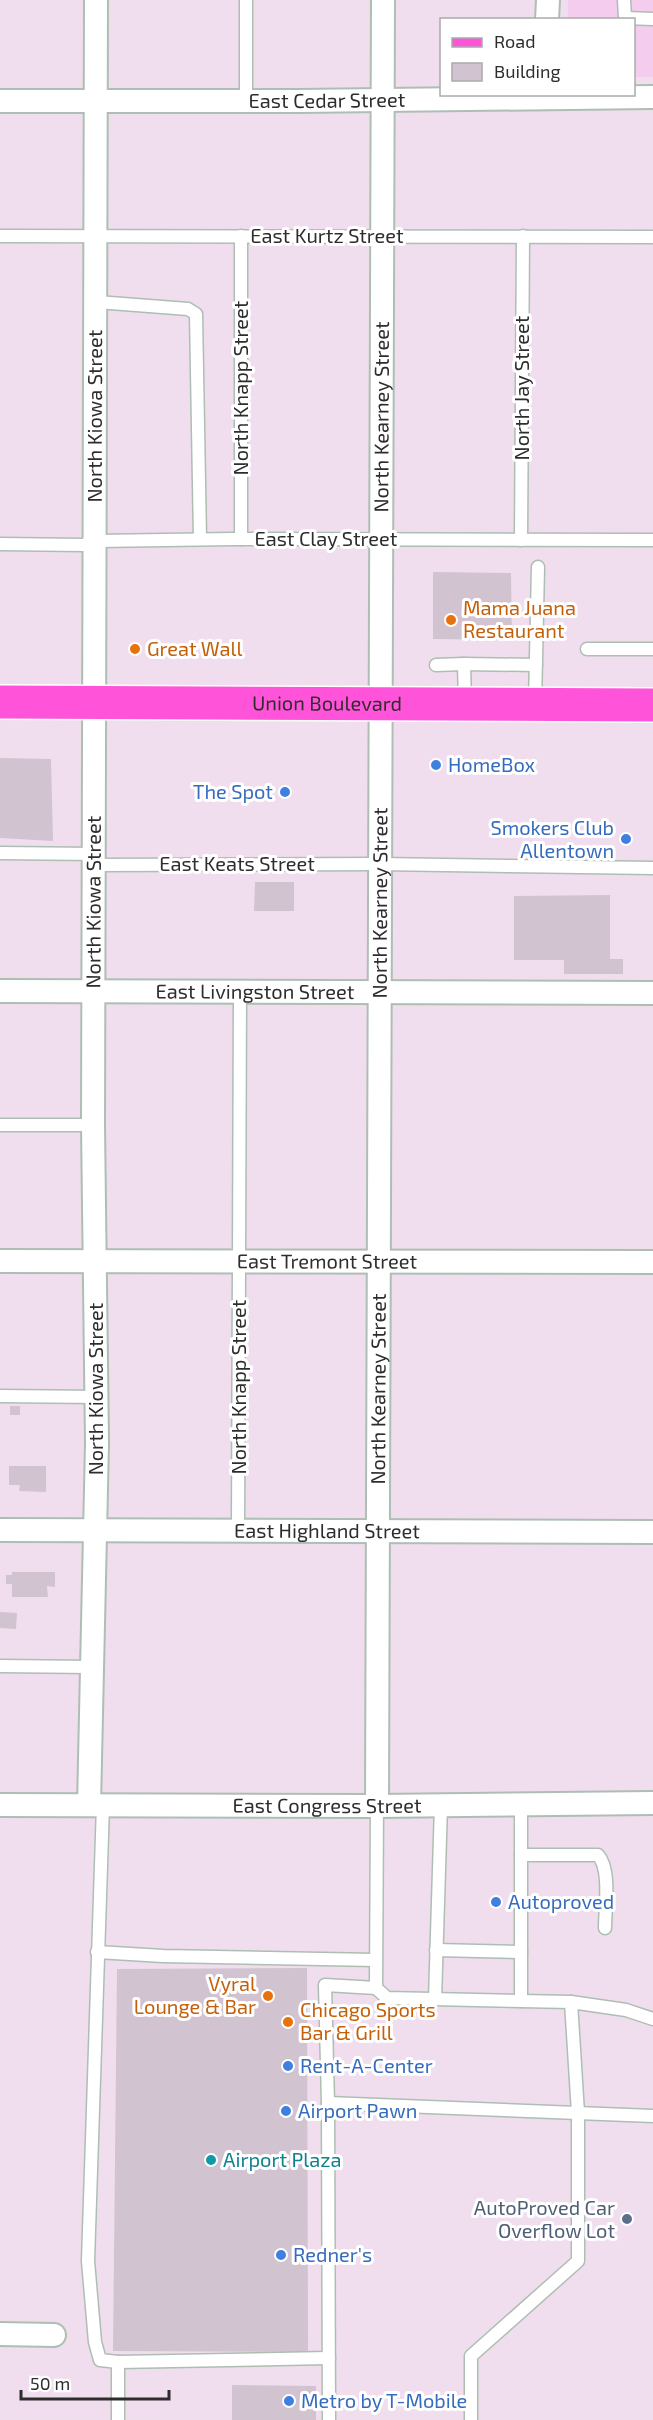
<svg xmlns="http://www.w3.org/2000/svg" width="653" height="2420" font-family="'Exo 2',sans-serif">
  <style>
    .education { fill: #f3ccee }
    .building { fill: #d2c3d1 }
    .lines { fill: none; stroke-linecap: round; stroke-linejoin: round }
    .service-casing { stroke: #aebeb2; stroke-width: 15 }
    .minor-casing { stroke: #aebeb2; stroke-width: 26 }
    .primary-casing { stroke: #fff; stroke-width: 36 }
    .service { stroke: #fff; stroke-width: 12 }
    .minor { stroke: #fff; stroke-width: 22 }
    .primary { stroke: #ff54d9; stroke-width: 33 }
    .food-dot { fill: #e8710a; stroke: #fff; stroke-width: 2 }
    .shop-dot { fill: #3f7fe0; stroke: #fff; stroke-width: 2 }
    .culture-dot { fill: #0f9aa8; stroke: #fff; stroke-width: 2 }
    .service-dot { fill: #5c6f8a; stroke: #fff; stroke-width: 2 }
    .labels { text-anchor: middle; stroke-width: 6; stroke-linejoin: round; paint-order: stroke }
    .street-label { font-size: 20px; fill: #2d2d2d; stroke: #fff }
    .food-label { font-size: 20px; fill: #c56008; stroke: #fff; text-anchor: start }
    .shop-label { font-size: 20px; fill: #366cbe; stroke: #fff; text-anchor: start }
    .culture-label { font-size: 20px; fill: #0d838f; stroke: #fff; text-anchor: start }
    .service-label { font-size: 20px; fill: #4e5e75; stroke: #fff; text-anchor: end }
  </style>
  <rect width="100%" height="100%" fill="#f0deef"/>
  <path class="education" d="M568,0h85v77h-19v-57h-66z"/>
  <g class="building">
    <path d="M433,572l78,1 1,67 -79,-1z"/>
    <path d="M0,758l51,1 2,82 -53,-3z"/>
    <path d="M255,882h39v29h-40z"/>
    <path d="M610,895v64h13v15h-59v-14h-50v-64z"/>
    <rect x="10" y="1406" width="10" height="9"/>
    <path d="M9,1466h37v26l-27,-1 1,-6h-11z"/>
    <path d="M12,1572h43v15l-8,-1 1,11h-36v-13h-6v-9h6z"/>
    <path d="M0,1612l17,1 -1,16 -16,-1z"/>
    <path d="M307,1968l1,384 -195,-1 4,-382z"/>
    <path d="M232,2385l84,1v34h-84z"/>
  </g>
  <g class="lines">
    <g class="service-casing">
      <g id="service">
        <path d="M624,0l1,18 28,1"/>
        <path d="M246,101v-101"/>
        <path d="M0,236l653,1"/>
        <path d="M97,302l91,7 8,5 4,225"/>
        <path d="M241,539v-303"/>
        <path d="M521,540l2,-304"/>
        <path d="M0,544l83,1 13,-4 137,-2 420,1"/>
        <path d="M587,649h66"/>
        <path d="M436,665l28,-1"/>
        <path d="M465,703l-1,-39 72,1"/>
        <path d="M535,703l3,-136"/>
        <path d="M0,853l94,1"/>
        <path d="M94,865l285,-1 274,4"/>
        <path d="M0,1125h93"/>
        <path d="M0,1396l97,1"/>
        <path d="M238,1531l2,-540"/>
        <path d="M0,1666l92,1"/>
        <path d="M521,1804v197"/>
        <path d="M103,1805l-15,456 7,81 5,18 18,2 211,-4"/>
        <path d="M521,1855h77c13,14 7,53 7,73"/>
        <path d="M436,1950l85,2"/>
        <path d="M97,1952l66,4 213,4"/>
        <path d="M376,1988l11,10 184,4 7,111v148l-107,95v64"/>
        <path d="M435,1999l6,-194"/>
        <path d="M571,2002l55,8 27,9"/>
        <path d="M328,2103l325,13"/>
        <path d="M118,2362v58"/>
        <path d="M329,2420l-1,-317 -3,-118 51,3 1,-182"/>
      </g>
    </g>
    <g class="minor-casing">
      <g id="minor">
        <path d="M547,20l1,-20"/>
        <path id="s1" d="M0,101h298l355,-4"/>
        <path id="s2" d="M0,991l653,2"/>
        <path id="s3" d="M0,1261l653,1"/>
        <path id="s4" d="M0,1530l653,2"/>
        <path id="s5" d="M0,1805l377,1 276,-3"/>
        <path id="s6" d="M89,1805l8,-362 -4,-318 3,-1125"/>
        <path id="s7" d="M377,1806l6,-1806"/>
        <path d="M0,2334l54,1"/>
      </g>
    </g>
    <g class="primary-casing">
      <g id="primary">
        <path id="s8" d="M0,702l653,3"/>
      </g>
    </g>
    <use href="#service" class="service"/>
    <use href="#minor" class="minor"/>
    <use href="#primary" class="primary"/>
  </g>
  <g class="food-dot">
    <circle cx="451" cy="620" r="6"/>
    <circle cx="135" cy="649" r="6"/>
    <circle cx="268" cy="1996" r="6"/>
    <circle cx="288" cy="2022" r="6"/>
  </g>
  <g class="shop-dot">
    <circle cx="436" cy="765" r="6"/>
    <circle cx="285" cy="792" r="6"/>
    <circle cx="626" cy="839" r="6"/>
    <circle cx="496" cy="1902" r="6"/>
    <circle cx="288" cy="2066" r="6"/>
    <circle cx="286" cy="2111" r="6"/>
    <circle cx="281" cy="2255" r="6"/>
    <circle cx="289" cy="2401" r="6"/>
  </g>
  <circle class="culture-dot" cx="211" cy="2160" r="6"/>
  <circle class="service-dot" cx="627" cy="2219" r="6"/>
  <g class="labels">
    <g class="street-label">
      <text dy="7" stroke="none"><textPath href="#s1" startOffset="327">East Cedar Street</textPath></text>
      <text x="327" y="243">East Kurtz Street</text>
      <text transform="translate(241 388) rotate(-90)" y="7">North Knapp Street</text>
      <text transform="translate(522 388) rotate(-90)" y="7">North Jay Street</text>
      <text dy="7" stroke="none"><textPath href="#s6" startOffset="1389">North Kiowa Street</textPath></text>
      <text dy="7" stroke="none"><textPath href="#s7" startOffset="1389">North Kearney Street</textPath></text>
      <text x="326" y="546">East Clay Street</text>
      <text dy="7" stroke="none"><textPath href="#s8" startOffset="327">Union Boulevard</textPath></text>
      <text x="237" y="871">East Keats Street</text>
      <text dy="7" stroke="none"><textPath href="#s6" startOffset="903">North Kiowa Street</textPath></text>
      <text dy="7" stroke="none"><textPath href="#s7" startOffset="903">North Kearney Street</textPath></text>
      <text dy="7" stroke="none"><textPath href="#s2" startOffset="255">East Livingston Street</textPath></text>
      <text dy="7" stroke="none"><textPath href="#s3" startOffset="327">East Tremont Street</textPath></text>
      <text transform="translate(239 1387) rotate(-90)" y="7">North Knapp Street</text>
      <text transform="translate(96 1389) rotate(-90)" y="7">North Kiowa Street</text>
      <text dy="7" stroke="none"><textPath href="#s7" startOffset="417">North Kearney Street</textPath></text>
      <text dy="7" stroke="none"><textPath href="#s4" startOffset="327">East Highland Street</textPath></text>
      <text dy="7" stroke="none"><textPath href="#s5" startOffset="327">East Congress Street</textPath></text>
    </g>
    <g class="food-label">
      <text x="463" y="615">Mama Juana<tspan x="463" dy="23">Restaurant</tspan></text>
      <text x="147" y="656">Great Wall</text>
      <text x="256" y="1991" text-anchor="end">Vyral<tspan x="256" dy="23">Lounge &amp; Bar</tspan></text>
      <text x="300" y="2017">Chicago Sports<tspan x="300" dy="23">Bar &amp; Grill</tspan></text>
    </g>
    <g class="shop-label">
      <text x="448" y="772">HomeBox</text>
      <text x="273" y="799" text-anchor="end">The Spot</text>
      <text x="614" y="835" text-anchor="end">Smokers Club<tspan x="614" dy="23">Allentown</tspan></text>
      <text x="508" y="1909">Autoproved</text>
      <text x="300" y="2073">Rent-A-Center</text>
      <text x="298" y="2118">Airport Pawn</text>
      <text x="293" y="2262">Redner's</text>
      <text x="301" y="2408">Metro by T-Mobile</text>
    </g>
    <g class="culture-label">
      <text x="223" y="2167">Airport Plaza</text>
    </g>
    <g class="service-label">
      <text x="615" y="2215">AutoProved Car<tspan x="615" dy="23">Overflow Lot</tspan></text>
    </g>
  </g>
  <rect x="440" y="18" width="195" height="78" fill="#ffffff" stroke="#ababab" stroke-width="1.5"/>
  <rect x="452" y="38" width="30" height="9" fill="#ff54d9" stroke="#ababab" stroke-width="1.5"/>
  <text x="494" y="48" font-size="18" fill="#2d2d2d">Road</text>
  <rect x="452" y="63" width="30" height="18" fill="#d2c3d1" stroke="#ababab" stroke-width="1.5"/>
  <text x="494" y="78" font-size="18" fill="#2d2d2d">Building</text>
  <path d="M21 2390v9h148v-9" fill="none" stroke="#2d2d2d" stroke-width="3"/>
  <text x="30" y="2390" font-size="18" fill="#2d2d2d" stroke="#ffffff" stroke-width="4.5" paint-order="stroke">50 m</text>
</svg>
